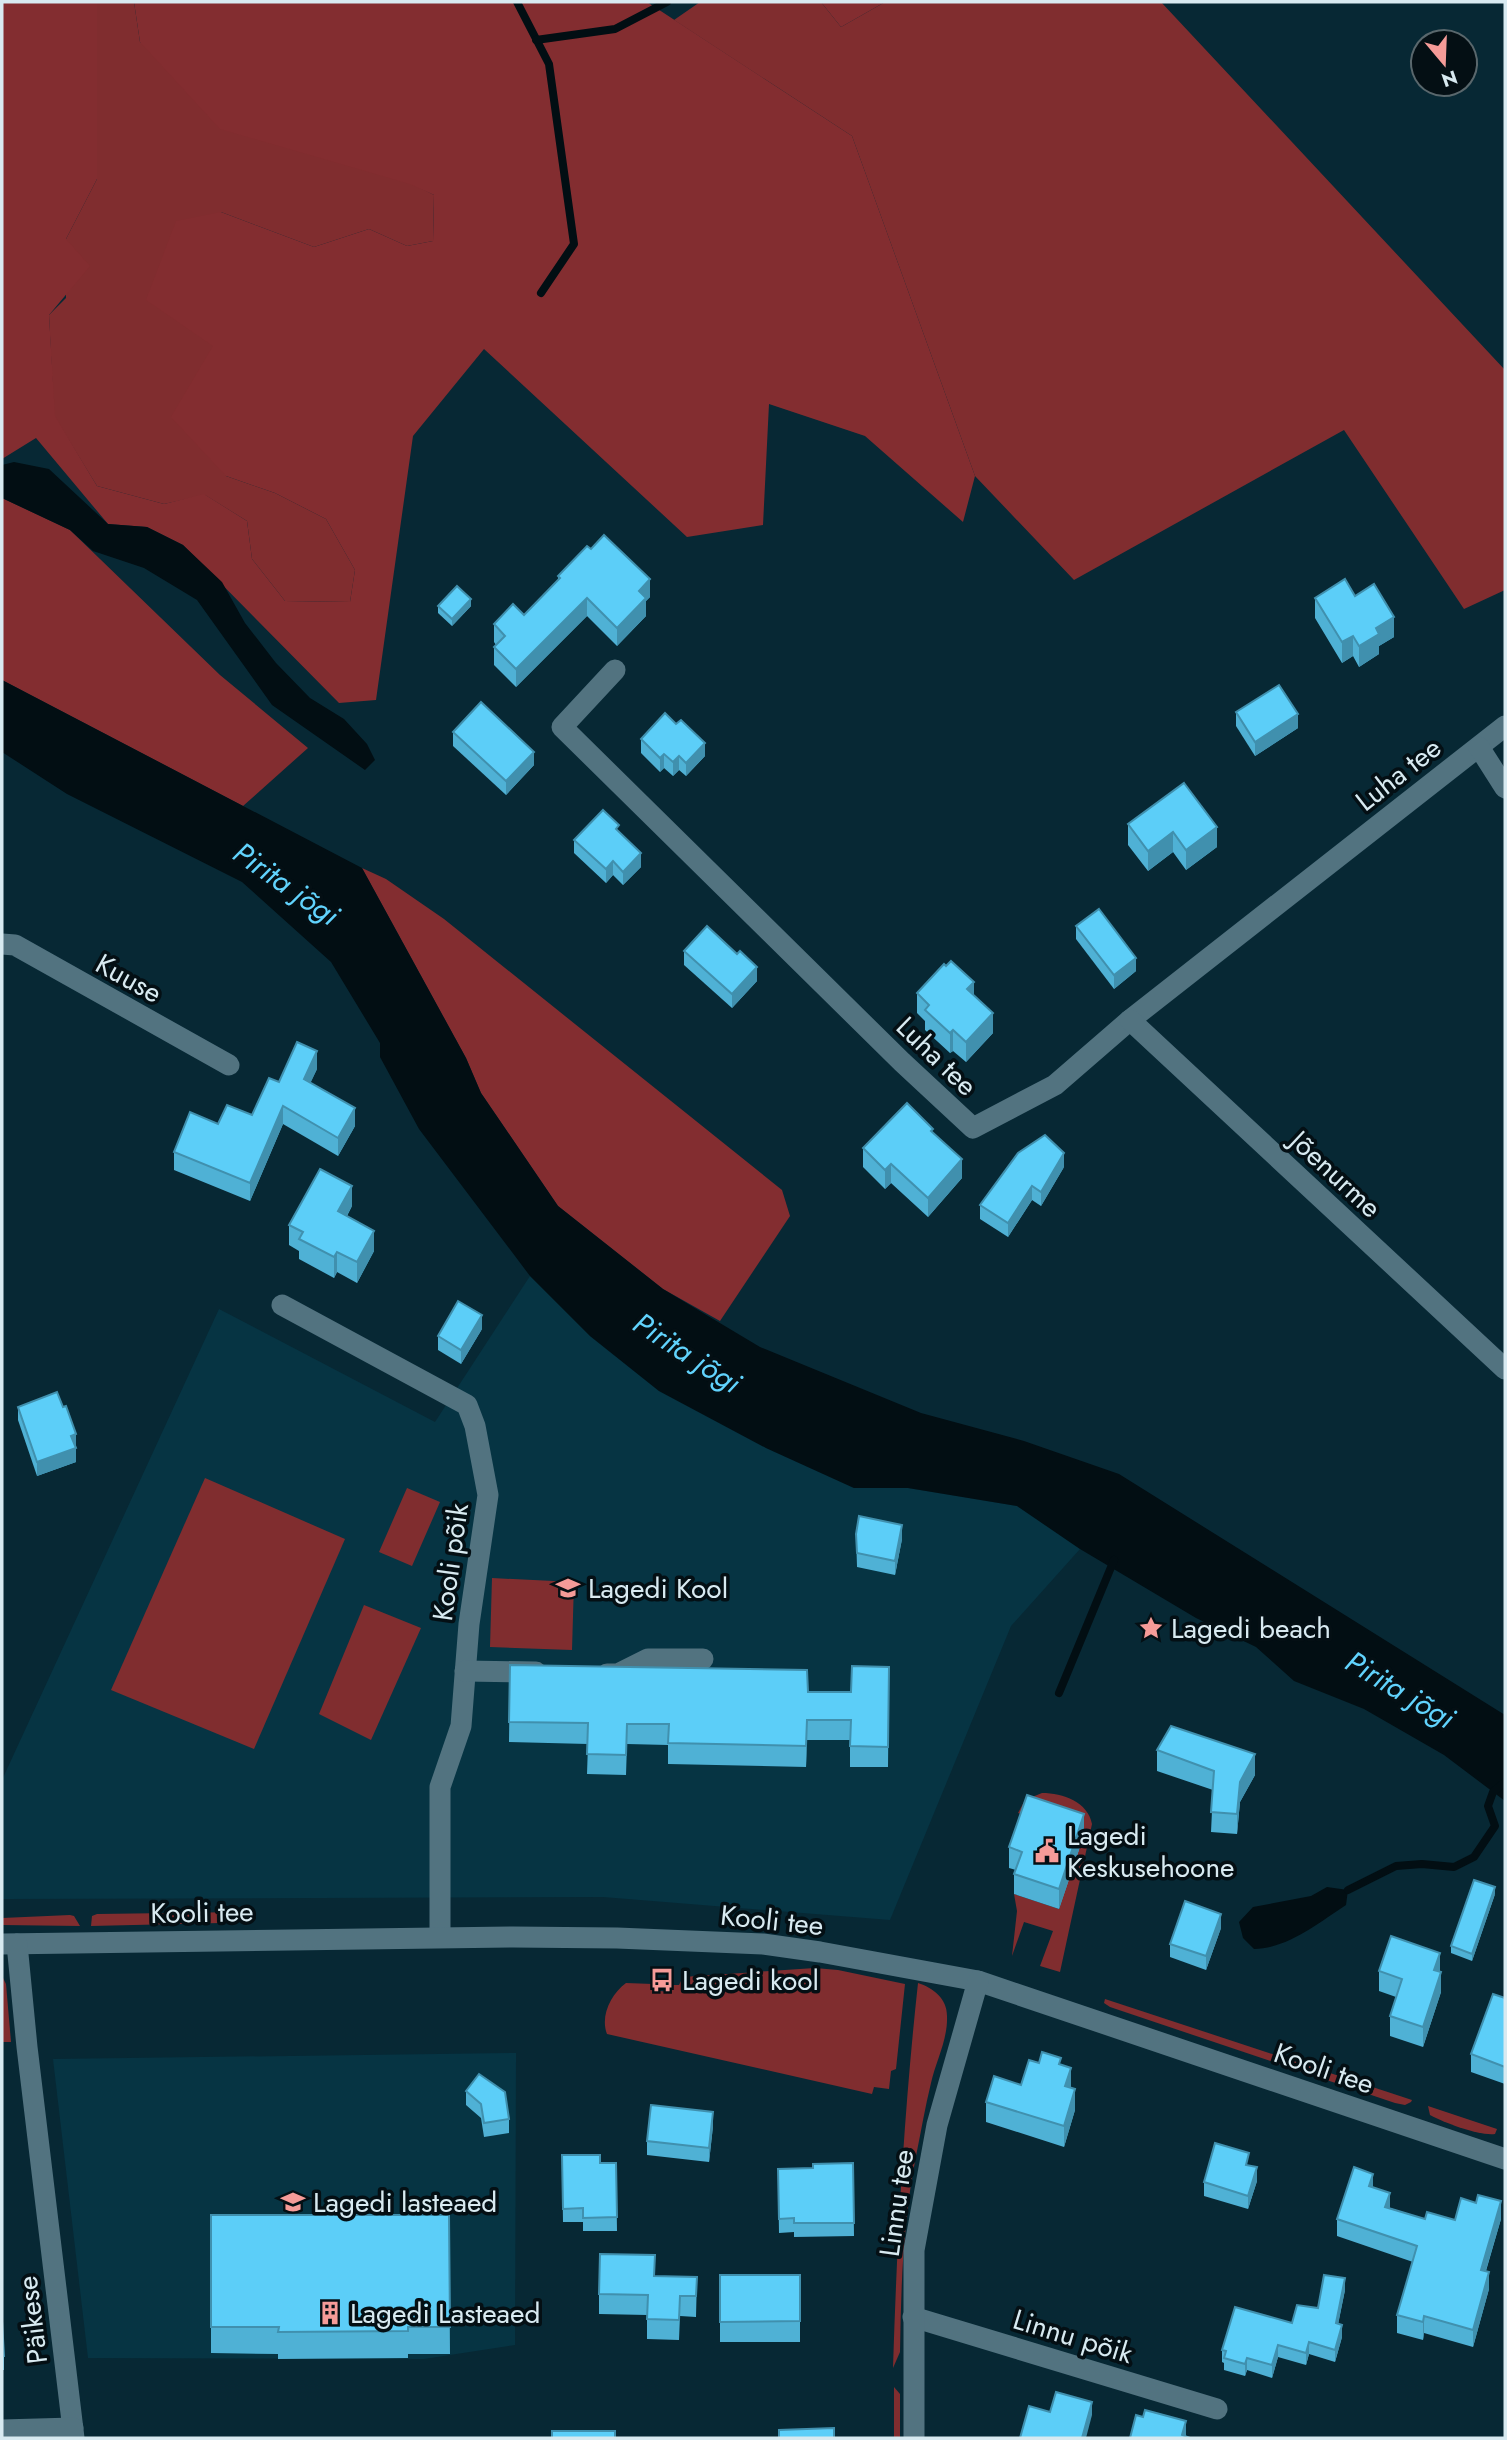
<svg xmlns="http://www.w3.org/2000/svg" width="1507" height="2440" font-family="Jost,sans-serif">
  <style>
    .built { fill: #063443 }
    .green { fill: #802d2f }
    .forest { fill: #832d30 }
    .water { fill: #020e13 }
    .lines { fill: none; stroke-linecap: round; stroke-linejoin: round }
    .stream { stroke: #020e13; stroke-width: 8 }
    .minor { stroke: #527380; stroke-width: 21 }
    .wall { fill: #4fb1d5 }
    .shaded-wall { fill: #4090ae }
    .building { fill: #5ccef8; stroke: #4090ae; stroke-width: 2 }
    .labels { text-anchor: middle; stroke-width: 7; stroke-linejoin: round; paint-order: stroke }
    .street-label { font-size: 28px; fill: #d8eaf1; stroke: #040f14 }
    .poi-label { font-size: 28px; fill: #d8eaf1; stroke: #040f14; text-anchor: start }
    .water-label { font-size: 30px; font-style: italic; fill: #61d3fd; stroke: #040f14 }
  </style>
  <rect width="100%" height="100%" fill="#072834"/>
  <g class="built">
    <path d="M530,1276l60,60 69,55 107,57 88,40h54l109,18 63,43 -69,77 -121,294 -287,-23 -601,2v-119l217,-471 216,113z"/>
    <path d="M516,2053l-1,292 -91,14 -336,-1 -35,-299z"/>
  </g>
  <g class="green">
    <path d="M97,2h37l6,40 294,153 -1,46 -26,5 -38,-17 -55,18 -93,-35 -8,134 13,130 49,17 51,26 29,51 -5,32 -65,-1 -33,-42 -5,-38 -42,-26 -41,9 -67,-18 -43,-70 -5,-101 17,-17v-59l31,-60z"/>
    <path d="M700,2h121l20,25 44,-25h276l344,368v220l-41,19 -120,-179 -270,150 -99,-104 -123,-340 -178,-116z"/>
    <path d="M205,1478l140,61 -91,210 -143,-59z"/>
    <path d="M407,1488l33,14 -28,64 -33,-14z"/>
    <path d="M492,1578l82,4 -2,68 -82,-3z"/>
    <path d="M364,1605l57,23 -50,112 -52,-26z"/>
    <path d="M1042,1793c21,0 46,9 50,31l-32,148 -20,-6 13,-35 -29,-9 -12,34 5,-45 -3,-17 45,15 24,-75 -65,-21 7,-13z"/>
    <path d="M244,1912l1,7 -25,4 -129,3 1,-10 5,-2z"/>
    <path d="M70,1915l4,1 6,10 -78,-1v-7z"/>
    <path d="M815,1968l23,2 67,14 -9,85 -5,2 -2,18 -15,-2 -2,7 -265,-60c-7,-18 4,-40 19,-51l27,1v6l15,2 1,-7h10l4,-8z"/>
    <path d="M2,1976l4,8 5,58h-9z"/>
    <path d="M918,1983c15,5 29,15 29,33 1,23 -11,45 -16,67 -6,24 -10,49 -15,73 -13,65 -15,130 -16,196l-7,16c4,-129 11,-257 25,-385z"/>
    <path d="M1105,1999l307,101 -1,2 -6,3 -10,-2 -285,-96 -6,-4z"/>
    <path d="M1428,2106l69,23 -2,5c-16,2 -50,-11 -65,-19z"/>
    <path d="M894,2387l6,7v44h-6z"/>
  </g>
  <g class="forest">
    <path d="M2,2h95v177l-31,60 24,27 -41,49 6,101 42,70 67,18 40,-10 43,27 5,38 33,42 65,1 5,-32 -29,-51 -51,-26 -49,-17 -55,-59 42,-71 -67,-46 30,-79 45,-9 93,35 55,-18 38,17 26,-5 1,-46 -24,-11 -190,-55 -80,-87 -6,-40h513l205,134 123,340 -12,46 -98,-86 -96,-32 -6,121 -76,12 -203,-188 -71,87 -37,264 -37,3 -156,-158 -36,-18 -39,-3 -72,-86 -34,21z"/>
    <path d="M821,2h64l-44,25z"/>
    <path d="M2,498l68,32 150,145 88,73 -65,58 -241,-126z"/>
    <path d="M362,868l24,11 58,40 338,271 8,26 -70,105 -57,-32 -105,-83 -77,-113 -15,-35z"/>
  </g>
  <g class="water">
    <path d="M14,462l35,7 59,55 39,3 36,18 39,37 23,41 31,40 34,35 34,21 23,25 8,16 -10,10 -93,-65 -75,-105 -53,-32 -51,-17 -23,-21 -68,-32v-33z"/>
    <path d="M2,680l360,188 104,190 15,35 77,113 105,83 97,58 161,66 103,28 95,33 386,241v86l-61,-46 -80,-46 -70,-28 -38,-34 -60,-29 -116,-69 -63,-43 -109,-18h-54l-88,-40 -107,-57 -69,-55 -60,-60 -111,-147 -39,-72v-14l-49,-81 -89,-80 -175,-88 -65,-42z"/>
    <path d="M1327,1887l21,3 -2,15c-28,18 -57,43 -92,44l-11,-11 -4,-16 14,-15 58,-11z"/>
  </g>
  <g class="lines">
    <g class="stream">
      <path d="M517,2l32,62 25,180 -33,49"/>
      <path d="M536,40l79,-11 52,-27"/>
      <path d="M1059,1693l55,-133"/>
      <path d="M1348,1890l48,-24 26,-2 32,3 20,-10 21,-31 -7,-20 5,-14 12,-10"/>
    </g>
    <g class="minor">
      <path d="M615,670l-53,57 340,335 71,66 82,-43 75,-65 375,-294"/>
      <path d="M1479,747l26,41"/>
      <path d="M2,944l13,1 214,120"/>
      <path d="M1130,1020l375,349"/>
      <path d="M282,1305l185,100 8,21 13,69 -19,129 -8,102 -21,61v150"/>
      <path d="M465,1671l71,1"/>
      <path d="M607,1674h11l30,-15h55"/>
      <path d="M2,1944l511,-7 104,1 146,6 57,8 158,29 527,178"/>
      <path d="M17,1944l10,103 47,391"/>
      <path d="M913,2317l304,92"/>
      <path d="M2,2430l71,-2"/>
      <path d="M914,2438v-188l23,-125 41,-144"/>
    </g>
  </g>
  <g class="wall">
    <path d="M558,576l92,21 -4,4v15l-29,30 -30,-30 -71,71 -22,-22v-18l2,-2 -2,-3v-18l30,-9 34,-35z"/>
    <path d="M1355,596l39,41 -15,9v8l-20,13 -6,-11 -11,7 -27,-45v-20z"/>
    <path d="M438,606h33l-19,20 -14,-13z"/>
    <path d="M1236,712l62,16 -43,28 -19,-30z"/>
    <path d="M453,732l81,33 -28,30 -53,-49z"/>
    <path d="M641,739l64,17 -19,20 -7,-6 -6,6 -9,-8 -4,4 -19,-19z"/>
    <path d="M1184,783l33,64 -31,23 -13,-18 -25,19 -20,-26v-21z"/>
    <path d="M619,833l22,34 -18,18 -10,-10 -7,8 -32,-30v-13z"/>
    <path d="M1076,926l60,45 -22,18 -38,-50z"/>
    <path d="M684,951l73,30 -25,27 -48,-43z"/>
    <path d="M917,993l57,2 19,38 -27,29 -13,-11 -3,2 -25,-23v-9l-8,-8z"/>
    <path d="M317,1069l-7,14 45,43 -17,30 -55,-32 -33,77 -76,-31v-18l44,-28 34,-9 27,-33z"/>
    <path d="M933,1133l29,45 -34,39 -37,-34 -6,6 -22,-22v-19z"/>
    <path d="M1064,1167l-23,39 -9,-6 -24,37 -28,-18v-14z"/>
    <path d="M352,1206l-5,10 27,35 -17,32 -20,-11 -3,6 -35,-19v-8l-10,-6v-20z"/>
    <path d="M482,1329l-21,35 -23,-14v-14z"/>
    <path d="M18,1407l58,41v14l-39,14 -19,-56z"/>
    <path d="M856,1534l46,5 -7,36 -38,-8z"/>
    <path d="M510,1665l298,27h43l38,-25 -1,100h-38v-27h-43l-1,27 -138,-3v-19l-41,-1 -1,31 -39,-1 1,-30 -79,-2z"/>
    <path d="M1157,1750l98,25 -15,27 -3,32 -26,-2 2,-42 -56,-19z"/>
    <path d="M1084,1835l-25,74 -45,-15v-20l2,-4 -7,-2v-21z"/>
    <path d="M1495,1894l-23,67 -21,-8v-7z"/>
    <path d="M1221,1928l-15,42 -36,-13v-13z"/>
    <path d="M1379,1971l61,1 1,20 -18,55 -33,-11v-20l6,-19 -17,-6z"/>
    <path d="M1505,1998v86l-34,-12v-18z"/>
    <path d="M1039,2063l22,1 10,24 4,22 -11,37 -78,-25v-20l35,-17z"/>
    <path d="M466,2091l43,28v14l-25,4 -3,-19 -15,-13z"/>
    <path d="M713,2126l-4,36 -62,-7v-14z"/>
    <path d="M562,2155l38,8h16l1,68h-34v-9h-20z"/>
    <path d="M853,2163l1,73 -60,1v-5l-15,1 -1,-64 35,-1z"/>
    <path d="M1249,2165l8,16 -9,28 -44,-13v-14z"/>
    <path d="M1373,2188l17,20 35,11 30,1 46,-1 -15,52 3,18 -16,58 -49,-14 -1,7 -26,-7v-18l16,-53 -76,-26v-17z"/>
    <path d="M211,2215h238l1,139h-42v4l-130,1v-5l-67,-1z"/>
    <rect x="720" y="2275" width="80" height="67"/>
    <path d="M655,2276l42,1 -1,40 -16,-1 -1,24 -32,-1v-24l-48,-1v-20z"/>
    <path d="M1345,2290l-7,34 4,13 -7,25 -26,-8 -3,11 -28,-8 -6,21 -25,-8 -2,6 -21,-6v-7l-2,-1v-12l70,-27 26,-15z"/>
    <path d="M2,2321l2,35v14h-2z"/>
  </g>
  <g class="shaded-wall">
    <path d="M650,579v18l-4,4v15l-29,30v-18l22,-37z"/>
    <path d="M587,598v18l-71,71v-18z"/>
    <path d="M471,599v7l-19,20v-7z"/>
    <path d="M1394,617v20l-15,9v8l-20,13v-21l17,-18z"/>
    <path d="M1353,636v20l-11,7v-21z"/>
    <path d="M1298,714v14l-43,28v-14z"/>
    <path d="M705,743v13l-19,20v-13z"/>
    <path d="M534,752v13l-28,30v-14z"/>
    <path d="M664,754v14l-4,4v-14z"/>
    <path d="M679,756v14l-6,6v-14z"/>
    <path d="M1217,827v20l-31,23v-20z"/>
    <path d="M1173,832v20l-25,19v-20z"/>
    <path d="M641,853v14l-18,18v-13z"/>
    <path d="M613,861v14l-7,8v-14z"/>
    <path d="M1136,958v13l-22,18v-14z"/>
    <path d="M757,967v14l-25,27v-14z"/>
    <path d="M974,982v20l-7,-13z"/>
    <path d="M993,1013v20l-27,29v-20z"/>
    <path d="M953,1030v21l-3,2v-20z"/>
    <path d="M317,1051v18l-13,28v-18z"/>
    <path d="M283,1106v18l-33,77v-18z"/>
    <path d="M355,1108v18l-17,30v-18z"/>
    <path d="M1064,1153v14l-23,39v-14z"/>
    <path d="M962,1159v19l-34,39v-19z"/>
    <path d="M891,1164v19l-6,6v-19z"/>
    <path d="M352,1186v20l-14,26v-21z"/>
    <path d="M1032,1186v14l-24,37v-14z"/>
    <path d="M374,1231v20l-17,32v-21z"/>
    <path d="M337,1252v20l-3,6v-21z"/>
    <path d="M482,1315v14l-21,35v-14z"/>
    <path d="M76,1434v14l-5,2v-14z"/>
    <path d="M76,1448v14l-39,14v-14z"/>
    <path d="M902,1525v14l-7,36v-14z"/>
    <path d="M807,1720v20l-1,27v-21z"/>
    <path d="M1255,1754v21l-15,27 -3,32v-20l3,-32z"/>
    <path d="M1084,1814v21l-25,74v-20z"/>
    <path d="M1495,1887v7l-23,67v-7z"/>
    <path d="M1221,1914v14l-15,42v-14z"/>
    <path d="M1440,1953v20l-6,-3z"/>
    <path d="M1441,1972v20l-18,55v-20z"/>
    <path d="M1071,2068v20l-6,-2z"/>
    <path d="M1075,2089v21l-11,37v-21z"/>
    <path d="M713,2112v14l-4,36v-14z"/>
    <path d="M1257,2167v14l-9,28v-13z"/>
    <path d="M1373,2174v17l-4,-5z"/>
    <path d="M1390,2193v18l-5,-4z"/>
    <path d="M1501,2201v18l-20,68v-17z"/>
    <path d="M1489,2272v17l-16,58v-17z"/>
    <path d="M1345,2278v12l-9,45v-12z"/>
    <path d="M1424,2316v17l-1,7v-18z"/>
    <path d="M1342,2325v12l-7,25v-12z"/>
    <path d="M1309,2342v12l-3,11v-12z"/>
    <path d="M1278,2345v12l-6,21v-13z"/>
    <path d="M1247,2358v12l-2,6v-12z"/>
    <path d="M1092,2402v13l-6,23h-4z"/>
    <path d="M1186,2421v17l-4,-3z"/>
  </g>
  <g class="building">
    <path d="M604,535l46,44 -11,12 7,7 -29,30 -30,-30 -71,71 -22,-22 11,-11 -11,-12 19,-20 11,11 36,-37 -2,-2 29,-30 4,3z"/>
    <path d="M1345,579l10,17 19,-12 20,33 -18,11 3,6 -20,12 -6,-10 -11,6 -27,-44z"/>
    <path d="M457,586l14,13 -19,20 -14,-13z"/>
    <path d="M1279,685l19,29 -43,28 -19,-30z"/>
    <path d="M481,702l53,50 -28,29 -53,-49z"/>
    <path d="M665,713l11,11 5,-4 24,23 -19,20 -7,-7 -6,6 -9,-8 -4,4 -19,-19z"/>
    <path d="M1184,783l33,44 -31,23 -13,-18 -25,19 -20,-27z"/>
    <path d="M603,810l16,15 -3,4 25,24 -18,19 -10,-11 -7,8 -32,-29z"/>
    <path d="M1099,909l37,49 -22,17 -38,-49z"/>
    <path d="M707,926l30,28 3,-3 17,16 -25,27 -48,-43z"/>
    <path d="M951,961l23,21 -7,7 26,24 -27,29 -13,-12 -3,3 -25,-23 4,-5 -12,-12 27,-29 2,2z"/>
    <path d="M297,1042l20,9 -13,28 51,29 -17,30 -55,-32 -33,77 -76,-31 16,-40 28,12 9,-19 25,10 17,-37 10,4z"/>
    <path d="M907,1103l26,26 -2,2 31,28 -34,39 -37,-34 -6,6 -22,-22z"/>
    <path d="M1045,1135l19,18 -23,39 -9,-6 -24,37 -28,-18 38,-52z"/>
    <path d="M320,1169l32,17 -14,25 36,20 -17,31 -20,-10 -3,5 -35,-18 4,-7 -14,-7z"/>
    <path d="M458,1301l24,14 -21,35 -23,-14z"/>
    <path d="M57,1392l6,15 3,-1 10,28 -5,2 5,12 -39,14 -19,-55z"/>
    <path d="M859,1516l43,9 -7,36 -38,-8 -1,-19z"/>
    <path d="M510,1665l297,5 1,22h43l1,-26 37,1 -1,80 -38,-1 1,-26h-44l-1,26 -138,-3 1,-19h-42l-1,31 -39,-1 1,-31 -79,-1z"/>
    <path d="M1171,1726l84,28 -15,28 -3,32 -26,-2 3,-41 -57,-21z"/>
    <path d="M1027,1795l57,19 -25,75 -45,-15 8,-22 -13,-5z"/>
    <path d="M1474,1880l21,7 -23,67 -21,-8z"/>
    <path d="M1185,1901l36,13 -15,42 -36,-12z"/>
    <path d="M1391,1936l49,17 -6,17 7,2 -18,55 -33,-11 12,-37 -23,-8z"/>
    <path d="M1493,1994l12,4v69l-34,-13z"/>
    <path d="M1042,2052l19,6 -2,6 12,4 -6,18 10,3 -11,37 -78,-24 8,-26 27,9 8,-25 10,3z"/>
    <path d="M479,2074l26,18 4,27 -25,4 -3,-19 -15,-13z"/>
    <path d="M651,2105l62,7 -4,36 -62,-7z"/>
    <path d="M1215,2143l34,10 -3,12 11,2 -9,29 -44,-14z"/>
    <path d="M562,2155h38v8h16l1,54 -34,1v-10l-20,1z"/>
    <path d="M853,2163l1,60h-60v-5l-15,1 -1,-50 35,-1v-4z"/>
    <path d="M1354,2167l19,7 -4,12 21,7 -5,14 40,12 2,-7 28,8 6,-22 15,5 2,-8 23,6 -20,69 8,2 -16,58 -49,-14 -1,6 -26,-7 20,-69 -80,-27z"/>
    <path d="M211,2215h238l1,112h-42v4l-130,1 1,-5h-68z"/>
    <path d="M600,2254l55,1 -1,21 43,1 -1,19h-16l-1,24 -32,-1 1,-24 -49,-1z"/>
    <path d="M720,2275h80v46l-80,1z"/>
    <path d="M1324,2275l21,3 -9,45 6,2 -7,25 -26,-8 -3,11 -28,-8 -6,20 -25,-7 -2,6 -21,-6 2,-7 -4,-1 13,-43 57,16 5,-18 21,3z"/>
    <path d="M2,2321l2,35h-2z"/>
    <path d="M1056,2392l36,10 -10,36h-62l9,-32 21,6z"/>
    <path d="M1145,2410l41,11 -4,14 8,3h-60l6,-23 7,2z"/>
    <path d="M834,2428v10h-55v-8z"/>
    <rect x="552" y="2431" width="63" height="7"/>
  </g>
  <defs>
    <g id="school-bare" transform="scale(1.89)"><path d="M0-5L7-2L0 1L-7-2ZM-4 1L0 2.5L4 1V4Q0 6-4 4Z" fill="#f59b98" stroke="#040f14" stroke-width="2.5" paint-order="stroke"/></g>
    <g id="sight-bare" transform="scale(1.89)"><path d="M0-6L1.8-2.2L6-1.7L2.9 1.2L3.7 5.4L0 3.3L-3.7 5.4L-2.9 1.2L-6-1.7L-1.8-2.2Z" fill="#f59b98" stroke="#040f14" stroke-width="2.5" paint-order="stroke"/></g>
    <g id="civic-bare" transform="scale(1.89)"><path d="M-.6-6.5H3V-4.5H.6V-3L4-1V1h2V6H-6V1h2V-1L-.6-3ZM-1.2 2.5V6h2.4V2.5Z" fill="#f59b98" stroke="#040f14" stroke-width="2.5" paint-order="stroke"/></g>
    <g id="bus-bare" transform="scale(1.89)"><path d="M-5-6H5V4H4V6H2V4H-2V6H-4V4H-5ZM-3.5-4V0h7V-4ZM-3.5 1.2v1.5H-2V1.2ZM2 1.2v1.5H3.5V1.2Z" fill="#f59b98" stroke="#040f14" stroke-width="2.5" paint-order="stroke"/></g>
    <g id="building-bare" transform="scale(1.89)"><path d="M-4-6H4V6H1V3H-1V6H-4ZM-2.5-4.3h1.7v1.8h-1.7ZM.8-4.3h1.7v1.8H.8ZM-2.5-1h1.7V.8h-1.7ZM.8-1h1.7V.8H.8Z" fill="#f59b98" stroke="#040f14" stroke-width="2.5" paint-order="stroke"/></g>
  </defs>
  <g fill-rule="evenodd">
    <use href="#school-bare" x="568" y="1588"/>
    <use href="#sight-bare" x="1151" y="1628"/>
    <use href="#civic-bare" x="1047" y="1851"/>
    <use href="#bus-bare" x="662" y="1980"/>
    <use href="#school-bare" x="293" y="2202"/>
    <use href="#building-bare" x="330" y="2313"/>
  </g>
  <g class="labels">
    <g class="street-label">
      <text transform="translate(1398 774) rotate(-38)" y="10">Luha tee</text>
      <text transform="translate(129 978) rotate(29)" y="10">Kuuse</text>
      <text transform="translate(937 1056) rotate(44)" y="10">Luha tee</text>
      <text transform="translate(1336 1174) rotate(43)" y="10">Jõenurme</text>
      <text transform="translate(450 1562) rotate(-82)" y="10">Kooli põik</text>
      <text transform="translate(202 1912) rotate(-1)" y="10">Kooli tee</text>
      <text transform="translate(772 1920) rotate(6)" y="10">Kooli tee</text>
      <text transform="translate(1324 2068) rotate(19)" y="10">Kooli tee</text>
      <text transform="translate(896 2203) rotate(-82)" y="10">Linnu tee</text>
      <text transform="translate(32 2320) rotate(-97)" y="10">Päikese</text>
      <text transform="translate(1073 2336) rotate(17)" y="10">Linnu põik</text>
    </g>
    <g class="poi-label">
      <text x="588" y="1598">Lagedi Kool</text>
      <text x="1171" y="1638">Lagedi beach</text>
      <text x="1067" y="1845">Lagedi<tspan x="1067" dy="32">Keskusehoone</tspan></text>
      <text x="682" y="1990">Lagedi kool</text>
      <text x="313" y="2212">Lagedi lasteaed</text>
      <text x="350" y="2323">Lagedi Lasteaed</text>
    </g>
    <g class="water-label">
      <text transform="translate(286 884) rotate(35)" y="10">Pirita jõgi</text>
      <text transform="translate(687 1353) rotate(33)" y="10">Pirita jõgi</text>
      <text transform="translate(1400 1690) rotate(31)" y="10">Pirita jõgi</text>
    </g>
  </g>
  <rect width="1507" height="2440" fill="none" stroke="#d8eaf1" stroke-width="7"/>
  <g transform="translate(1444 63) rotate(161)"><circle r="33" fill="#040f14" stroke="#59676c" stroke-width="2"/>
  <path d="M0-5L12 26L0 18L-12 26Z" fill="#f59b98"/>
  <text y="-10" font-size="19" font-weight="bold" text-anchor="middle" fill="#d8eaf1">N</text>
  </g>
</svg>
